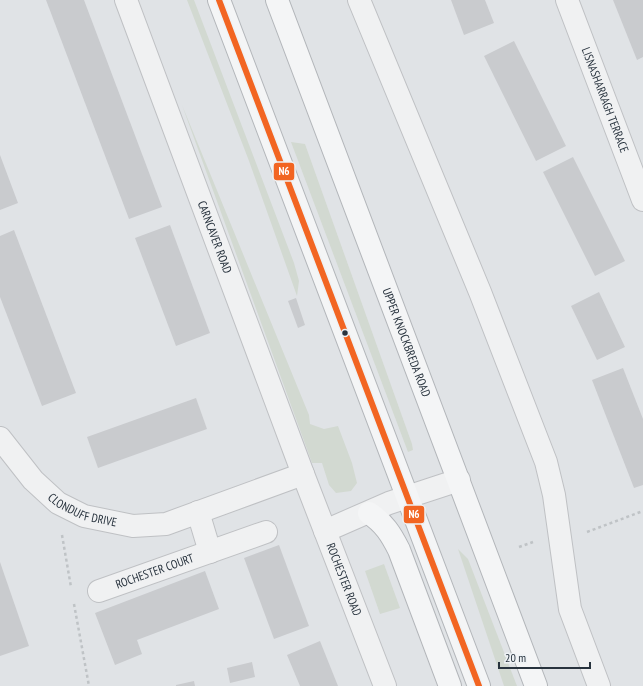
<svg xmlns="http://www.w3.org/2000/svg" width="643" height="686" font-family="'PT Sans Narrow',sans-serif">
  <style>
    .green { fill: #d2d9d1 }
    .building { fill: #c9cbce }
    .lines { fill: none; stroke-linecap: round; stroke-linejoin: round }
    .minor-casing { stroke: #bfc1c4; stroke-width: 24 }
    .highway-casing { stroke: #b3b6ba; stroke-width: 24 }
    .path { stroke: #bfc3c6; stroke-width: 2.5; stroke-dasharray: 3 3; stroke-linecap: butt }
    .minor { stroke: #f0f1f2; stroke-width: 22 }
    .highway { stroke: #f4f5f6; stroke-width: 22 }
    .bus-1-casing { stroke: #eef2f5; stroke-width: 9 }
    .bus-1 { stroke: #f26522; stroke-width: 6 }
    .bus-dot { fill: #28333e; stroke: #eef2f5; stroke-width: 1.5 }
    .labels { text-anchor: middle; stroke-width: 4; stroke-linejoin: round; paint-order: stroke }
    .street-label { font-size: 12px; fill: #28333e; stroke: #eef2f5 }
    .line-badge { stroke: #eef2f5; stroke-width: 1.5 }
    .badge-label { font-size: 11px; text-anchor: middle; font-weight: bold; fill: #fff }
  </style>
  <rect width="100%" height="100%" fill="#e0e3e6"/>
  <g class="green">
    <path d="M187,0h7l100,263 5,18 -2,15 -48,-135z"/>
    <path d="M182,105l127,310 1,9 14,5 14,-3 14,37 5,20 -6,8 -15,2 -7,-8 -7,-22h-10z"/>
    <path d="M291,142l14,2 107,300 1,6 -5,2z"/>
    <path d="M458,549l10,10 49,127h-13z"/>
    <path d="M384,564l16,44 -20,6 -15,-43z"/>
  </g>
  <g class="building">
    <path d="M46,0h38l78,207 -33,12z"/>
    <path d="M451,0h34l9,23 -30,12z"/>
    <path d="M613,0h30v57l-6,3z"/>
    <path d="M514,41l52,105 -30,15 -52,-105z"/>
    <path d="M0,155l18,48 -18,7z"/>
    <path d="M573,157l52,104 -30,15 -52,-104z"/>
    <path d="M170,225l40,108 -34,13 -41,-108z"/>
    <path d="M14,230l62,163 -34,13 -42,-109v-61z"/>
    <path d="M599,292l26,55 -28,13 -26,-54z"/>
    <path d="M296,298l9,27 -7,3 -10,-27z"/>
    <path d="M623,368l20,51v66l-9,3 -42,-108z"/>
    <path d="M196,398l11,31 -109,39 -11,-31z"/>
    <path d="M279,545l30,81 -35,13 -30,-81z"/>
    <path d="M0,562l29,84 -29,10z"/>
    <path d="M205,571l14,38 -82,31 5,14 -27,11 -20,-52z"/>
    <path d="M320,641l18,45h-38l-13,-31z"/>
    <path d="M252,662l3,15 -25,6 -3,-15z"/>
    <path d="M194,681l1,5h-19v-1z"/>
  </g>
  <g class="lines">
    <g class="minor-casing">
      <g id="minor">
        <path id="s1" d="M126,0l177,474 82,212"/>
        <path d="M359,0l121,292 66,170 8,33 16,114 29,77"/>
        <path id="s2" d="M567,0l76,200"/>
        <path id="s3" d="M0,438l33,42 25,23 26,13 49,10 33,-2 137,-50"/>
        <path d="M198,512l12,40"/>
        <path d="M325,531l64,-28 70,-23"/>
        <path id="s4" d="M99,591l167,-59"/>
      </g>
    </g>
    <g class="highway-casing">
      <g id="highway">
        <path d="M219,0l260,686"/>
        <path id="s5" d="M277,0l259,686"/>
        <path d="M369,513c15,10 22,21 30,37l51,136"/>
      </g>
    </g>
    <g class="path">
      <path d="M587,532l56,-21"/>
      <path d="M62,535l9,52"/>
      <path d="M519,547l14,-5"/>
      <path d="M74,604l15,82"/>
    </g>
    <use href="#minor" class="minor"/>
    <use href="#highway" class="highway"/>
    <g class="bus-1-casing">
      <path id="bus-1" d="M219,0l260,686"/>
    </g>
    <use href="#bus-1" class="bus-1"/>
  </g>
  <circle class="bus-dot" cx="345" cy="333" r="3.5"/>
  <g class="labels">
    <g class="street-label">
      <text dy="4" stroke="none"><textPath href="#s2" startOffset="107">LISNASHARRAGH TERRACE</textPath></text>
      <text dy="4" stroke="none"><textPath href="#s1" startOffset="253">CARNCAVER ROAD</textPath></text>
      <text dy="4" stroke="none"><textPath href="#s5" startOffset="366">UPPER KNOCKBREDA ROAD</textPath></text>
      <text dy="4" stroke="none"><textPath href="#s3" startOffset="113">CLONDUFF DRIVE</textPath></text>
      <text dy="4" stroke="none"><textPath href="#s4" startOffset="59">ROCHESTER COURT</textPath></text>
      <text dy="4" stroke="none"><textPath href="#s1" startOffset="619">ROCHESTER ROAD</textPath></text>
    </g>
  </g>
  <g class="line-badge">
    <rect x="273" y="162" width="22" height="19" rx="4" fill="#f26522"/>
    <rect x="403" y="505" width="22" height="19" rx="4" fill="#f26522"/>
  </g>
  <g class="badge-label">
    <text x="284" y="175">N6</text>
    <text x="414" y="518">N6</text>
  </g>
  <path d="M499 662v6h91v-6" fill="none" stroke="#28333e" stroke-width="2"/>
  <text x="505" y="662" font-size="12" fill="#28333e" stroke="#eef2f5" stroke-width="3" paint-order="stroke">20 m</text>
</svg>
